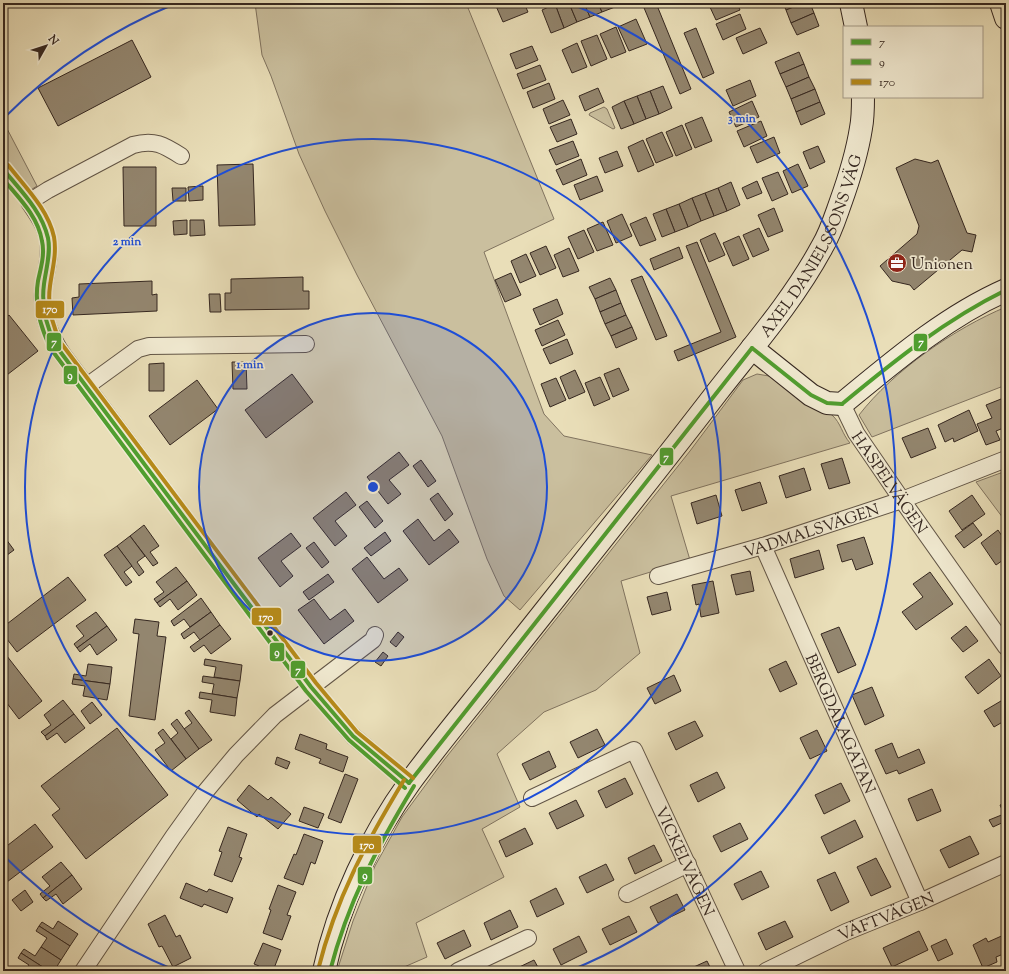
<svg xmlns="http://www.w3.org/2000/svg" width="1009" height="974" font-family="'Sorts Mill Goudy',serif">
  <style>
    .green { fill: #cabf9e; stroke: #80735f }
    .building { fill: #93866f; stroke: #352720 }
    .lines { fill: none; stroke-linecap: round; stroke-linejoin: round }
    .street-casing { stroke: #625546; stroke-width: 18 }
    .secondary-casing { stroke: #352720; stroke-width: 24 }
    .primary-casing { stroke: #352720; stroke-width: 24 }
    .street { stroke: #f1ead1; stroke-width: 16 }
    .secondary { stroke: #f1ead1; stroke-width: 22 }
    .primary { stroke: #e9deb8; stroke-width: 22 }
    .bus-1-casing { stroke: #f1ead1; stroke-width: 7 }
    .bus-2-casing { stroke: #f1ead1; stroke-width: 7 }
    .bus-3-casing { stroke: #f1ead1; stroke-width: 7 }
    .bus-1 { stroke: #509e2f; stroke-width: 4 }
    .bus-2 { stroke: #509e2f; stroke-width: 4 }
    .bus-3 { stroke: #b68a19; stroke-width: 4 }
    .ring { fill: none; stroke: #1d4ed8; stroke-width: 2 }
    .bus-dot { fill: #352720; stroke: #f1ead1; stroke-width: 1.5 }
    .labels { text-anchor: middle; stroke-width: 3.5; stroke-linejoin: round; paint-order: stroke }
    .street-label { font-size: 16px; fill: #352720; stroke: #f1ead1 }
    .poi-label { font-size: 16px; fill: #352720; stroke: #f1ead1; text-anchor: start }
    .centre { fill: #1d4ed8; stroke: #f1ead1; stroke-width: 2 }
    .ring-label { font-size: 12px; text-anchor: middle; font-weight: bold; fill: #1d4ed8; stroke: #f1ead1; stroke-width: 3.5; stroke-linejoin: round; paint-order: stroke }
    .line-badge { stroke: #f1ead1; stroke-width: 1.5 }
    .badge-label { font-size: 11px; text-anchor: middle; font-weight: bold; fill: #fff }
  </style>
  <rect width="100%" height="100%" fill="#e9deb8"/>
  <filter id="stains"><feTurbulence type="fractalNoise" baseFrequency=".005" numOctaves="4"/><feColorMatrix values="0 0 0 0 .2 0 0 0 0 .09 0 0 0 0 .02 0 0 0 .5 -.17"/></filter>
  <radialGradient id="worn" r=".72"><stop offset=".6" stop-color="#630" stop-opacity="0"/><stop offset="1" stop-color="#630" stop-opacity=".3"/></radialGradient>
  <g class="green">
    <path d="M255,3h211l88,216 -70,33 60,162 20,22 88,19 -132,155 -16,-14 -17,-37 -45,-123 -85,-161 -32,-64 -26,-57 -28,-78 -9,-21z"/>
    <path d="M604,107l3,2 8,19 -2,1 -24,-14 1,-2z"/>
    <path d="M3,121l34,65 -8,5 -26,-33z"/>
    <path d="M1006,307v78l-134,52 -13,-22c34,-44 96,-87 147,-108z"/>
    <path d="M757,374l12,2 8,4 55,35c9,8 10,19 18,28l-179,53 19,64 -69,21 19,72 -44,37 -52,22 -47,42 23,53 -38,22 22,48 -88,46 11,34 -32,14h-58l16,-50 22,-55 27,-49 42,-57 246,-309 53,-71z"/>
    <path d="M1006,471v51l-30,-40z"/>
  </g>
  <g class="building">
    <path d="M504,3h20l4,9 -25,10 -7,-16z"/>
    <path d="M558,3h11l8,19 -13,6 -9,-24z"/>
    <path d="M569,3h15l6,14 -13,5z"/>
    <path d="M584,3h14l4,9 -12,5z"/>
    <path d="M598,3h15l2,4 -13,5z"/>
    <path d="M642,3h14l35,86 -11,5z"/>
    <path d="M713,3h24l3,7 -24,10 -7,-15z"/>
    <path d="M783,3h21l-18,7z"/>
    <path d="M804,3h6l4,10 -23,10 -5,-13z"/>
    <path d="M555,4l9,24 -13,5 -9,-23z"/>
    <path d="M814,13l5,13 -22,9 -6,-12z"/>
    <path d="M740,14l6,15 -23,11 -7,-16z"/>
    <path d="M636,19l11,25 -18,7 -11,-24z"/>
    <path d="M616,27l10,25 -15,6 -11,-24z"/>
    <path d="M696,28l18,45 -11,5 -19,-45z"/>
    <path d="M760,28l7,15 -24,11 -7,-16z"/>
    <path d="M597,35l10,24 -16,7 -10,-25z"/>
    <path d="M132,40l19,37 -93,49 -20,-38z"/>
    <path d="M577,43l10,24 -15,6 -10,-23z"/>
    <path d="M532,46l6,14 -22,9 -6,-15z"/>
    <path d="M799,52l5,12 -24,10 -5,-12z"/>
    <path d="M804,64l5,13 -23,10 -6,-13z"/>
    <path d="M540,65l6,15 -23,9 -6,-15z"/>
    <path d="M809,77l6,12 -24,10 -5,-12z"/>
    <path d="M750,80l6,16 -23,10 -7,-16z"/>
    <path d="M549,83l6,16 -22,9 -6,-16z"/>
    <path d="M663,86l9,22 -13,6 -9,-23z"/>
    <path d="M598,88l6,14 -19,9 -6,-15z"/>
    <path d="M815,89l5,13 -24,10 -5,-13z"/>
    <path d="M650,91l9,23 -13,5 -9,-23z"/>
    <path d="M637,96l9,23 -12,5 -10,-23z"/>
    <path d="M563,100l7,15 -21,9 -6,-15z"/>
    <path d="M624,101l10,23 -13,5 -9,-22z"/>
    <path d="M752,101l7,16 -23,10 -7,-15z"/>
    <path d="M820,102l5,12 -24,11 -5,-13z"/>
    <path d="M702,117l10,24 -17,7 -10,-24z"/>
    <path d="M571,119l6,15 -20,8 -7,-15z"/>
    <path d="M761,121l6,15 -23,11 -7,-16z"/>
    <path d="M682,125l10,24 -16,7 -10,-24z"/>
    <path d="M662,132l11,24 -17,7 -10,-24z"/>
    <path d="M774,137l6,16 -23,10 -7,-16z"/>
    <path d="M643,140l11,25 -16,7 -10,-25z"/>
    <path d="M573,141l6,15 -23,9 -7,-15z"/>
    <path d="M818,146l7,16 -15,7 -7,-17z"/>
    <path d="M617,151l6,15 -18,7 -6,-15z"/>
    <path d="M581,159l6,16 -24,10 -7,-15z"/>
    <path d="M915,159l16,4 7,-3 29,73 9,2 -4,17 -10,-2 -48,40 -4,-5 -18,-4 -12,-15 37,-32 2,-8 -23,-58z"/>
    <path d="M253,164l2,61 -36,1 -2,-61z"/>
    <path d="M798,164l10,22 -16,7 -9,-22z"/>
    <path d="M123,167h33v59h-32z"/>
    <path d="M778,172l10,22 -16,7 -10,-23z"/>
    <path d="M597,176l6,15 -23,9 -6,-15z"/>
    <path d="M757,181l5,12 -15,6 -5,-11z"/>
    <path d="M731,182l9,23 -13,6 -9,-23z"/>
    <path d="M203,186v14l-14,1 -1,-14z"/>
    <path d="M172,188h14v13h-13z"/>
    <path d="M718,188l9,23 -13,5 -9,-23z"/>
    <path d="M705,193l9,23 -13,5 -9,-23z"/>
    <path d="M692,198l9,23 -13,6 -9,-23z"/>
    <path d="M679,204l9,23 -13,5 -9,-23z"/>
    <path d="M774,208l9,23 -15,6 -10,-22z"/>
    <path d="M666,209l9,23 -13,5 -9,-23z"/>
    <path d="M622,214l10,22 -16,7 -9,-22z"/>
    <path d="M646,217l10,23 -16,6 -10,-22z"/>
    <path d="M187,220v14l-13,1 -1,-14z"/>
    <path d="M190,220h14l1,15 -15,1z"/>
    <path d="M603,222l10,23 -16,6 -10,-22z"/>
    <path d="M759,228l10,22 -16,7 -10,-22z"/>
    <path d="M584,230l10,22 -16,7 -10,-22z"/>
    <path d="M715,233l10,22 -16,7 -9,-22z"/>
    <path d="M739,236l10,23 -16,7 -10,-23z"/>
    <path d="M697,242l39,95 -58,24 -4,-10 47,-19 -35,-86z"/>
    <path d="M546,246l10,22 -16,7 -10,-22z"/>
    <path d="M679,247l4,11 -29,12 -4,-11z"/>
    <path d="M569,248l10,23 -16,6 -9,-22z"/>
    <path d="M526,254l10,22 -16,7 -9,-22z"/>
    <path d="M511,273l10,22 -16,7 -10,-22z"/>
    <path d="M642,276l25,60 -11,4 -25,-60z"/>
    <path d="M303,277v14h6v18l-84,1v-17h6v-14z"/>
    <path d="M610,278l6,12 -21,9 -6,-12z"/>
    <path d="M152,281v14l5,-1v17l-84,4 -1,-17 7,-1v-13z"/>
    <path d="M616,290l5,13 -21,9 -5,-13z"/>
    <path d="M209,294h11l1,18h-11z"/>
    <path d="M557,299l6,15 -23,11 -7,-16z"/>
    <path d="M621,303l5,12 -21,9 -5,-12z"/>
    <path d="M9,315l29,36 -35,27v-58z"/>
    <path d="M626,315l6,12 -21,9 -6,-12z"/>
    <path d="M558,320l7,15 -23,11 -7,-16z"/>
    <path d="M632,327l5,12 -21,9 -5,-12z"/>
    <path d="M567,339l6,15 -23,10 -7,-15z"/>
    <path d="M232,362h14l1,27h-14z"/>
    <path d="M164,363v28h-15v-27z"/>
    <path d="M619,368l10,22 -16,7 -9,-23z"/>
    <path d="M575,370l10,22 -16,7 -9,-22z"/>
    <path d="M292,374l21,28 -47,36 -21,-28z"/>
    <path d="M600,377l10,22 -16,7 -9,-23z"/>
    <path d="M556,378l10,22 -16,7 -9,-23z"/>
    <path d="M197,380l21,29 -48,36 -21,-29z"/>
    <path d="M1006,397v30l-10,4 4,9 -14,5 -9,-21 15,-6 -6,-13z"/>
    <path d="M969,410l9,21 -24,11 -1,-4 -8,4 -7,-17z"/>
    <path d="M928,428l8,20 -25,10 -9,-20z"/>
    <path d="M399,452l10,13 -20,15 12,14 -13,10 -21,-27z"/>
    <path d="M842,458l8,25 -21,6 -8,-25z"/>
    <path d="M421,460l15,21 -8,6 -15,-21z"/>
    <path d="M804,468l7,22 -25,8 -7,-22z"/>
    <path d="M760,482l7,21 -25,8 -7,-21z"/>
    <path d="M346,492l10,13 -21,16 12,15 -12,10 -22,-28z"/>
    <path d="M438,493l15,21 -8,7 -15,-22z"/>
    <path d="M716,495l6,21 -25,8 -6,-21z"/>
    <path d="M972,495l13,19 -23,16 -13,-19z"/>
    <path d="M367,501l16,20 -8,7 -16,-21z"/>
    <path d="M418,519l16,22 15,-12 10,13 -30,23 -26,-34z"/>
    <path d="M973,523l9,12 -18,13 -9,-12z"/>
    <path d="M144,525l15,21 -9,6 8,11 -5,3 -23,-30z"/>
    <path d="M998,530l8,12v16l-10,7 -15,-22z"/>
    <path d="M385,532l6,9 -20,15 -7,-8z"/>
    <path d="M291,533l10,13 -20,15 12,15 -13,11 -22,-29z"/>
    <path d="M3,535l11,15 -11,8z"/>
    <path d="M130,536l15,20 -8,6 7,10 -5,4 -22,-30z"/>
    <path d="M864,537l9,27 -17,6 -4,-11 -10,3 -5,-17z"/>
    <path d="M314,542l15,20 -7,6 -16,-20z"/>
    <path d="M117,546l15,20 -8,6 8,10 -6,4 -22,-31z"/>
    <path d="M819,550l5,19 -29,9 -5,-19z"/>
    <path d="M367,557l17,22 15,-11 9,12 -30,23 -26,-34z"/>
    <path d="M176,567l11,14 -30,22 -3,-4 10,-7 -8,-10z"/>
    <path d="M750,571l4,20 -18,4 -5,-20z"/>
    <path d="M930,572l23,32 -37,26 -14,-18 21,-15 -10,-13z"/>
    <path d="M328,574l6,8 -25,18 -6,-8z"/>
    <path d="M68,577l18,23 -69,52 -14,-18v-7z"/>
    <path d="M187,581l10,14 -19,15 -8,-11 -10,8 -3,-4z"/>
    <path d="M713,581l6,32 -18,4 -2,-13 -3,1 -4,-20z"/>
    <path d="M667,592l4,18 -19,5 -5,-18z"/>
    <path d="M201,598l10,14 -21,15 -6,-8 -10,7 -3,-5z"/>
    <path d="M314,599l16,21 15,-11 9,12 -30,23 -26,-34z"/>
    <path d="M96,612l11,14 -30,22 -3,-4 10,-8 -8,-10z"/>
    <path d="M211,612l9,13 -20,15 -6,-8 -10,7 -3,-5z"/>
    <path d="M135,619l24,3 -2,14 9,1 -11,83 -26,-4 10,-82 -6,-1z"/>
    <path d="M220,625l11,14 -20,15 -7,-9 -10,7 -4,-5z"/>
    <path d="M107,626l10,14 -20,15 -7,-11 -10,8 -3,-4z"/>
    <path d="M966,626l12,15 -15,11 -12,-14z"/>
    <path d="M839,627l17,38 -18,8 -17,-39z"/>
    <path d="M398,632l6,5 -8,10 -6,-5z"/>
    <path d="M3,651l39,50 -23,18 -16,-21z"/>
    <path d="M383,652l5,4 -7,10 -6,-4z"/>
    <path d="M205,659l37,6 -2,16 -26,-4 2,-10 -12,-2z"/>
    <path d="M989,659l12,17 -23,18 -13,-17z"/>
    <path d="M786,661l11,23 -17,8 -11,-23z"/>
    <path d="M88,664l24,3 -2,17 -37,-5 1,-5 12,2z"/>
    <path d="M674,675l7,16 -26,13 -8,-16z"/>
    <path d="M203,676l37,5 -3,17 -25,-4 2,-10 -12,-2z"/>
    <path d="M73,679l37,5 -3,16 -24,-4 2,-10 -13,-2z"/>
    <path d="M872,687l12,29 -19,9 -13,-30z"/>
    <path d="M200,692l37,6 -2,18 -25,-4 2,-12 -13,-2z"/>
    <path d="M1006,698v22l-12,7 -10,-16z"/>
    <path d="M63,700l11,14 -29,22 -4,-4 10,-7 -7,-10z"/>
    <path d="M92,702l10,13 -12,9 -9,-13z"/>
    <path d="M189,710l23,30 -13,9 -15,-20 8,-6 -7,-10z"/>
    <path d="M74,714l11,14 -20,15 -8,-10 -10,7 -2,-4z"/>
    <path d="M177,719l22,30 -13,10 -15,-20 7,-6 -7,-9z"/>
    <path d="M695,721l8,15 -27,14 -8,-17z"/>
    <path d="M117,728l51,67 -82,64 -34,-44 8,-6 -19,-23z"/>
    <path d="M163,729l23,30 -15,12 -16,-21 10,-7 -7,-10z"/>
    <path d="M597,729l8,16 -27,13 -8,-16z"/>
    <path d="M817,730l10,21 -17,8 -10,-21z"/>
    <path d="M300,734l27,10 -1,5 22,8 -5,15 -24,-9 2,-4 -26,-10z"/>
    <path d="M892,743l6,15 21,-9 6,14 -26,11 -2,-4 -11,4 -11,-24z"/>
    <path d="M549,751l7,16 -26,13 -8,-16z"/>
    <path d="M277,757l13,5 -3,7 -12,-5z"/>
    <path d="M717,772l8,16 -27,14 -8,-17z"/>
    <path d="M345,774l13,5 -17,44 -13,-5z"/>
    <path d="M625,778l8,16 -27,14 -8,-17z"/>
    <path d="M841,783l9,18 -26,13 -9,-19z"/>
    <path d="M249,785l19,15 3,-3 20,17 -13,15 -19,-15 -2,3 -20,-17z"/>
    <path d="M932,789l9,22 -24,10 -9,-22z"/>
    <path d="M576,800l8,16 -27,13 -8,-16z"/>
    <path d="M1006,803v18l-13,6 -4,-7 15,-6 -4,-9z"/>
    <path d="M304,807l20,7 -6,14 -19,-7z"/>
    <path d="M855,820l8,17 -34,17 -8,-17z"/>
    <path d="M740,823l8,16 -27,13 -8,-16z"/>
    <path d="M35,824l18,23 -50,38v-36z"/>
    <path d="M228,827l19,7 -8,23 3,1 -10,24 -18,-7 8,-23 -3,-1z"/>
    <path d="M525,828l8,16 -27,13 -7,-16z"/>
    <path d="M304,834l19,7 -8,23 -4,-2 -8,23 -19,-7 10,-24 2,1z"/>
    <path d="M970,836l9,18 -30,14 -9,-18z"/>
    <path d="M654,845l8,16 -27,13 -7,-16z"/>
    <path d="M876,858l15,29 -20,9 -14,-29z"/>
    <path d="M61,862l11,13 -29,23 -3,-4 10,-8 -8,-9z"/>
    <path d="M606,864l8,16 -27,13 -8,-16z"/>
    <path d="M761,871l8,16 -27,13 -8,-16z"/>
    <path d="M835,872l14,30 -18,9 -14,-31z"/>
    <path d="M72,875l10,14 -19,15 -7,-10 -10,7 -3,-3z"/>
    <path d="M186,883l21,9 2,-3 24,9 -6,15 -23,-9 -2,3 -22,-9z"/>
    <path d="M278,885l18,7 -9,23 4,1 -9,24 -19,-7 8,-23 -2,-1z"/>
    <path d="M556,888l8,16 -27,13 -7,-16z"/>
    <path d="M25,890l8,12 -12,9 -9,-11z"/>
    <path d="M677,894l8,16 -27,13 -8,-16z"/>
    <path d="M510,910l8,17 -27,13 -7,-17z"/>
    <path d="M165,915l11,22 4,-2 11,23 -18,9 -11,-21 -3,1 -11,-23z"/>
    <path d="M629,916l8,16 -27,13 -8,-16z"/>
    <path d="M58,921l20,13 -8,12 -31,-20 3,-4 11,7z"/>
    <path d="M785,921l8,16 -27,13 -8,-17z"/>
    <path d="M39,926l31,20 -9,14 -20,-13 6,-9 -11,-7z"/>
    <path d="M464,930l7,16 -26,13 -8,-16z"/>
    <path d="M919,931l9,19 -36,17 -9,-19z"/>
    <path d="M1006,934v19l-10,4 1,5 -14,6 -10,-23 13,-7 2,4z"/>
    <path d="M579,936l8,16 -26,13 -8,-16z"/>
    <path d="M946,939l7,15 -15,7 -7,-15z"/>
    <path d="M263,943l18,7 -8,21h-15l1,-5 -5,-2z"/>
    <path d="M41,947l20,13 -7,11h-5l-28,-18 3,-4 11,7z"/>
    <path d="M21,953l28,18h-24l4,-6 -11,-7z"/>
    <path d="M534,960l6,11h-29z"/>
    <path d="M707,961l5,10h-27z"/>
  </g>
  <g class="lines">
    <g class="street-casing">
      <g id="street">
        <path d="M181,156c-17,-11 -27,-17 -48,-11l-85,45 -19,12c8,12 17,24 19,38 3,18 -3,34 -5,52 -2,23 8,45 20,63l248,332 42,49 56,47"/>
        <path d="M87,386l51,-37 11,-3 157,-2"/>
        <path id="s1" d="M842,404l14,29 46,67 104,147"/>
        <path id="s2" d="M763,546l157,356"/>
        <path id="s3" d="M658,576l105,-30 139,-46 104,-41"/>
        <path id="s4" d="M532,798l102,-48 103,221"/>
        <path d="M627,894l61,-30"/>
        <path d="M83,971l90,-134 33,-46 30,-36 39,-40 98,-75 2,-5"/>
        <path d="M458,971l70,-33"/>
        <path id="s5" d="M766,971l80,-39 74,-30 86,-39"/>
      </g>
    </g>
    <g class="secondary-casing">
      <g id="secondary">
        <path d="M851,3l5,24"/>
        <path d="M752,348l59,47 16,8 15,1c51,-42 103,-87 164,-114"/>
        <path id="s6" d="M324,971c14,-66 47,-135 86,-189 33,-45 70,-88 104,-132 68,-86 137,-172 204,-259 36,-46 76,-92 104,-144 8,-13 13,-29 18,-43 9,-25 17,-50 21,-76 2,-10 2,-21 2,-31"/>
      </g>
    </g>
    <g class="primary-casing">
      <path id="primary" d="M1001,3l5,15"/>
    </g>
    <use href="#street" class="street"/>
    <use href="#secondary" class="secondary"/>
    <use href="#primary" class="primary"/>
    <g class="bus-1-casing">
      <g id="bus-1">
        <path d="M3,169c17,21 39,42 45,69 3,15 -2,31 -4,46 -3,22 2,42 12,62l255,341 42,49 56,47"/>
        <path d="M752,348l59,47 16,8 15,1"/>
        <path d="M842,404c52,-43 103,-84 164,-114"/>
        <path d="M409,783l343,-435"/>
      </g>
    </g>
    <g class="bus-2-casing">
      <g id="bus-2">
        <path d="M3,179c15,18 35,37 39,62 3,13 -1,26 -4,40 -4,24 2,46 13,68l255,342 43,49 56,48"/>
        <path d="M330,971c18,-69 47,-124 84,-185"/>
      </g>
    </g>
    <g class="bus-3-casing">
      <g id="bus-3">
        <path d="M8,165c17,22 40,44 46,72 3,17 -2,33 -4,49 -3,21 2,39 11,57l255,340 41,49 56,46"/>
        <path d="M318,970c18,-72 48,-127 86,-190"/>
      </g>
    </g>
    <use href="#bus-1" class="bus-1"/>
    <use href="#bus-2" class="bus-2"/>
    <use href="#bus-3" class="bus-3"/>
  </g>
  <circle cx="373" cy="487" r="174" fill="#1d4ed8" fill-opacity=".12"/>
  <g class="ring">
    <circle cx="373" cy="487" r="174"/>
    <circle cx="373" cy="487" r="348"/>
    <path d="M177 971A522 522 0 0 1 4 856M4 118A522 522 0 0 1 177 3M569 3A522 522 0 0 1 569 971"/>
  </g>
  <defs>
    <g id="office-disc" transform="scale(1)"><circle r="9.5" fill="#8f2418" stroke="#f1ead1"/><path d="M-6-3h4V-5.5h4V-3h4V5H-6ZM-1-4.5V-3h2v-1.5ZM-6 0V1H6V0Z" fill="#fff"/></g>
  </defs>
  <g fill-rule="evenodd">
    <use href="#office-disc" x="897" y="263"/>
  </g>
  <circle class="bus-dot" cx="270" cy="633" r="3.5"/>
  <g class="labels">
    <g class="street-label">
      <text dy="6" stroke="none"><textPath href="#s6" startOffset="881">AXEL DANIELSSONS VÄG</textPath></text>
      <text dy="6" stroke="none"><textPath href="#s1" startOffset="92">HASPELVÄGEN</textPath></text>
      <text dy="6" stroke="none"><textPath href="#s3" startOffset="160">VADMALSVÄGEN</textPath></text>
      <text dy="6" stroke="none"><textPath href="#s2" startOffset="194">BERGDALAGATAN</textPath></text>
      <text dy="6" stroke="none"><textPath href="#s4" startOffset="235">VICKELVÄGEN</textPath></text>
      <text dy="6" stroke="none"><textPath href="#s5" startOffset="132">VÄFTVÄGEN</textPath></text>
    </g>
    <g class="poi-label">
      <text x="911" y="269">Unionen</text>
    </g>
  </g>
  <circle cx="373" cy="487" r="6" class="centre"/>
  <g class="ring-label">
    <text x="742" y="122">3 min</text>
    <text x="127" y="245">2 min</text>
    <text x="250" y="368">1 min</text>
  </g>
  <g class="line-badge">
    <rect x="35" y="300" width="30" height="19" rx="4" fill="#b68a19"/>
    <rect x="46" y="332" width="16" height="20" rx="4" fill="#509e2f"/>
    <rect x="913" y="333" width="15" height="19" rx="4" fill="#509e2f"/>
    <rect x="63" y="365" width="15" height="20" rx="4" fill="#509e2f"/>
    <rect x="659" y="447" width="15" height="19" rx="4" fill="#509e2f"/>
    <rect x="251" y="607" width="31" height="19" rx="4" fill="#b68a19"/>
    <rect x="269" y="642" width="16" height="20" rx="4" fill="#509e2f"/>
    <rect x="290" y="660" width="16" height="19" rx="4" fill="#509e2f"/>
    <rect x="352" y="835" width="30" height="19" rx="4" fill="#b68a19"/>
    <rect x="357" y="866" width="16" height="19" rx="4" fill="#509e2f"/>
  </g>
  <g class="badge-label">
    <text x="50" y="313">170</text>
    <text x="54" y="346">7</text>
    <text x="921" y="346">7</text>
    <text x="70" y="379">9</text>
    <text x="666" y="461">7</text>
    <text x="266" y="621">170</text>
    <text x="277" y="656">9</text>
    <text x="298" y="674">7</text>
    <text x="367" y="849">170</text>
    <text x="365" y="879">9</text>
  </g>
  <rect width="1009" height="974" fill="none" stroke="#e9deb8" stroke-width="16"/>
  <rect x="4" y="4" width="1001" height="966" fill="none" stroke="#352720" stroke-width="2"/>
  <rect x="8" y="8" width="993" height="958" fill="none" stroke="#352720"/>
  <rect x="843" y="26" width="140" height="72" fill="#f1ead1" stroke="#a69c8a"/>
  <rect x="851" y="39" width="20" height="6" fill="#509e2f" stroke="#a69c8a"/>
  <text x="879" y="46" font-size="12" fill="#352720">7</text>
  <rect x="851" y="59" width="20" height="6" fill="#509e2f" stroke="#a69c8a"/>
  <text x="879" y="66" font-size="12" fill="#352720">9</text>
  <rect x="851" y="79" width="20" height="6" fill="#b68a19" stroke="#a69c8a"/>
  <text x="879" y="86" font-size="12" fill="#352720">170</text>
  <g transform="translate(46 46) rotate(51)" stroke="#f1ead1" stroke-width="3" paint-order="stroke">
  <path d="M0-3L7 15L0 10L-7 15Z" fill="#352720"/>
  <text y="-6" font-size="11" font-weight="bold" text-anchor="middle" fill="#352720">N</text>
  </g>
  <rect width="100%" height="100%" filter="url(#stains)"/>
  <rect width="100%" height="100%" fill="url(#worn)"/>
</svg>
